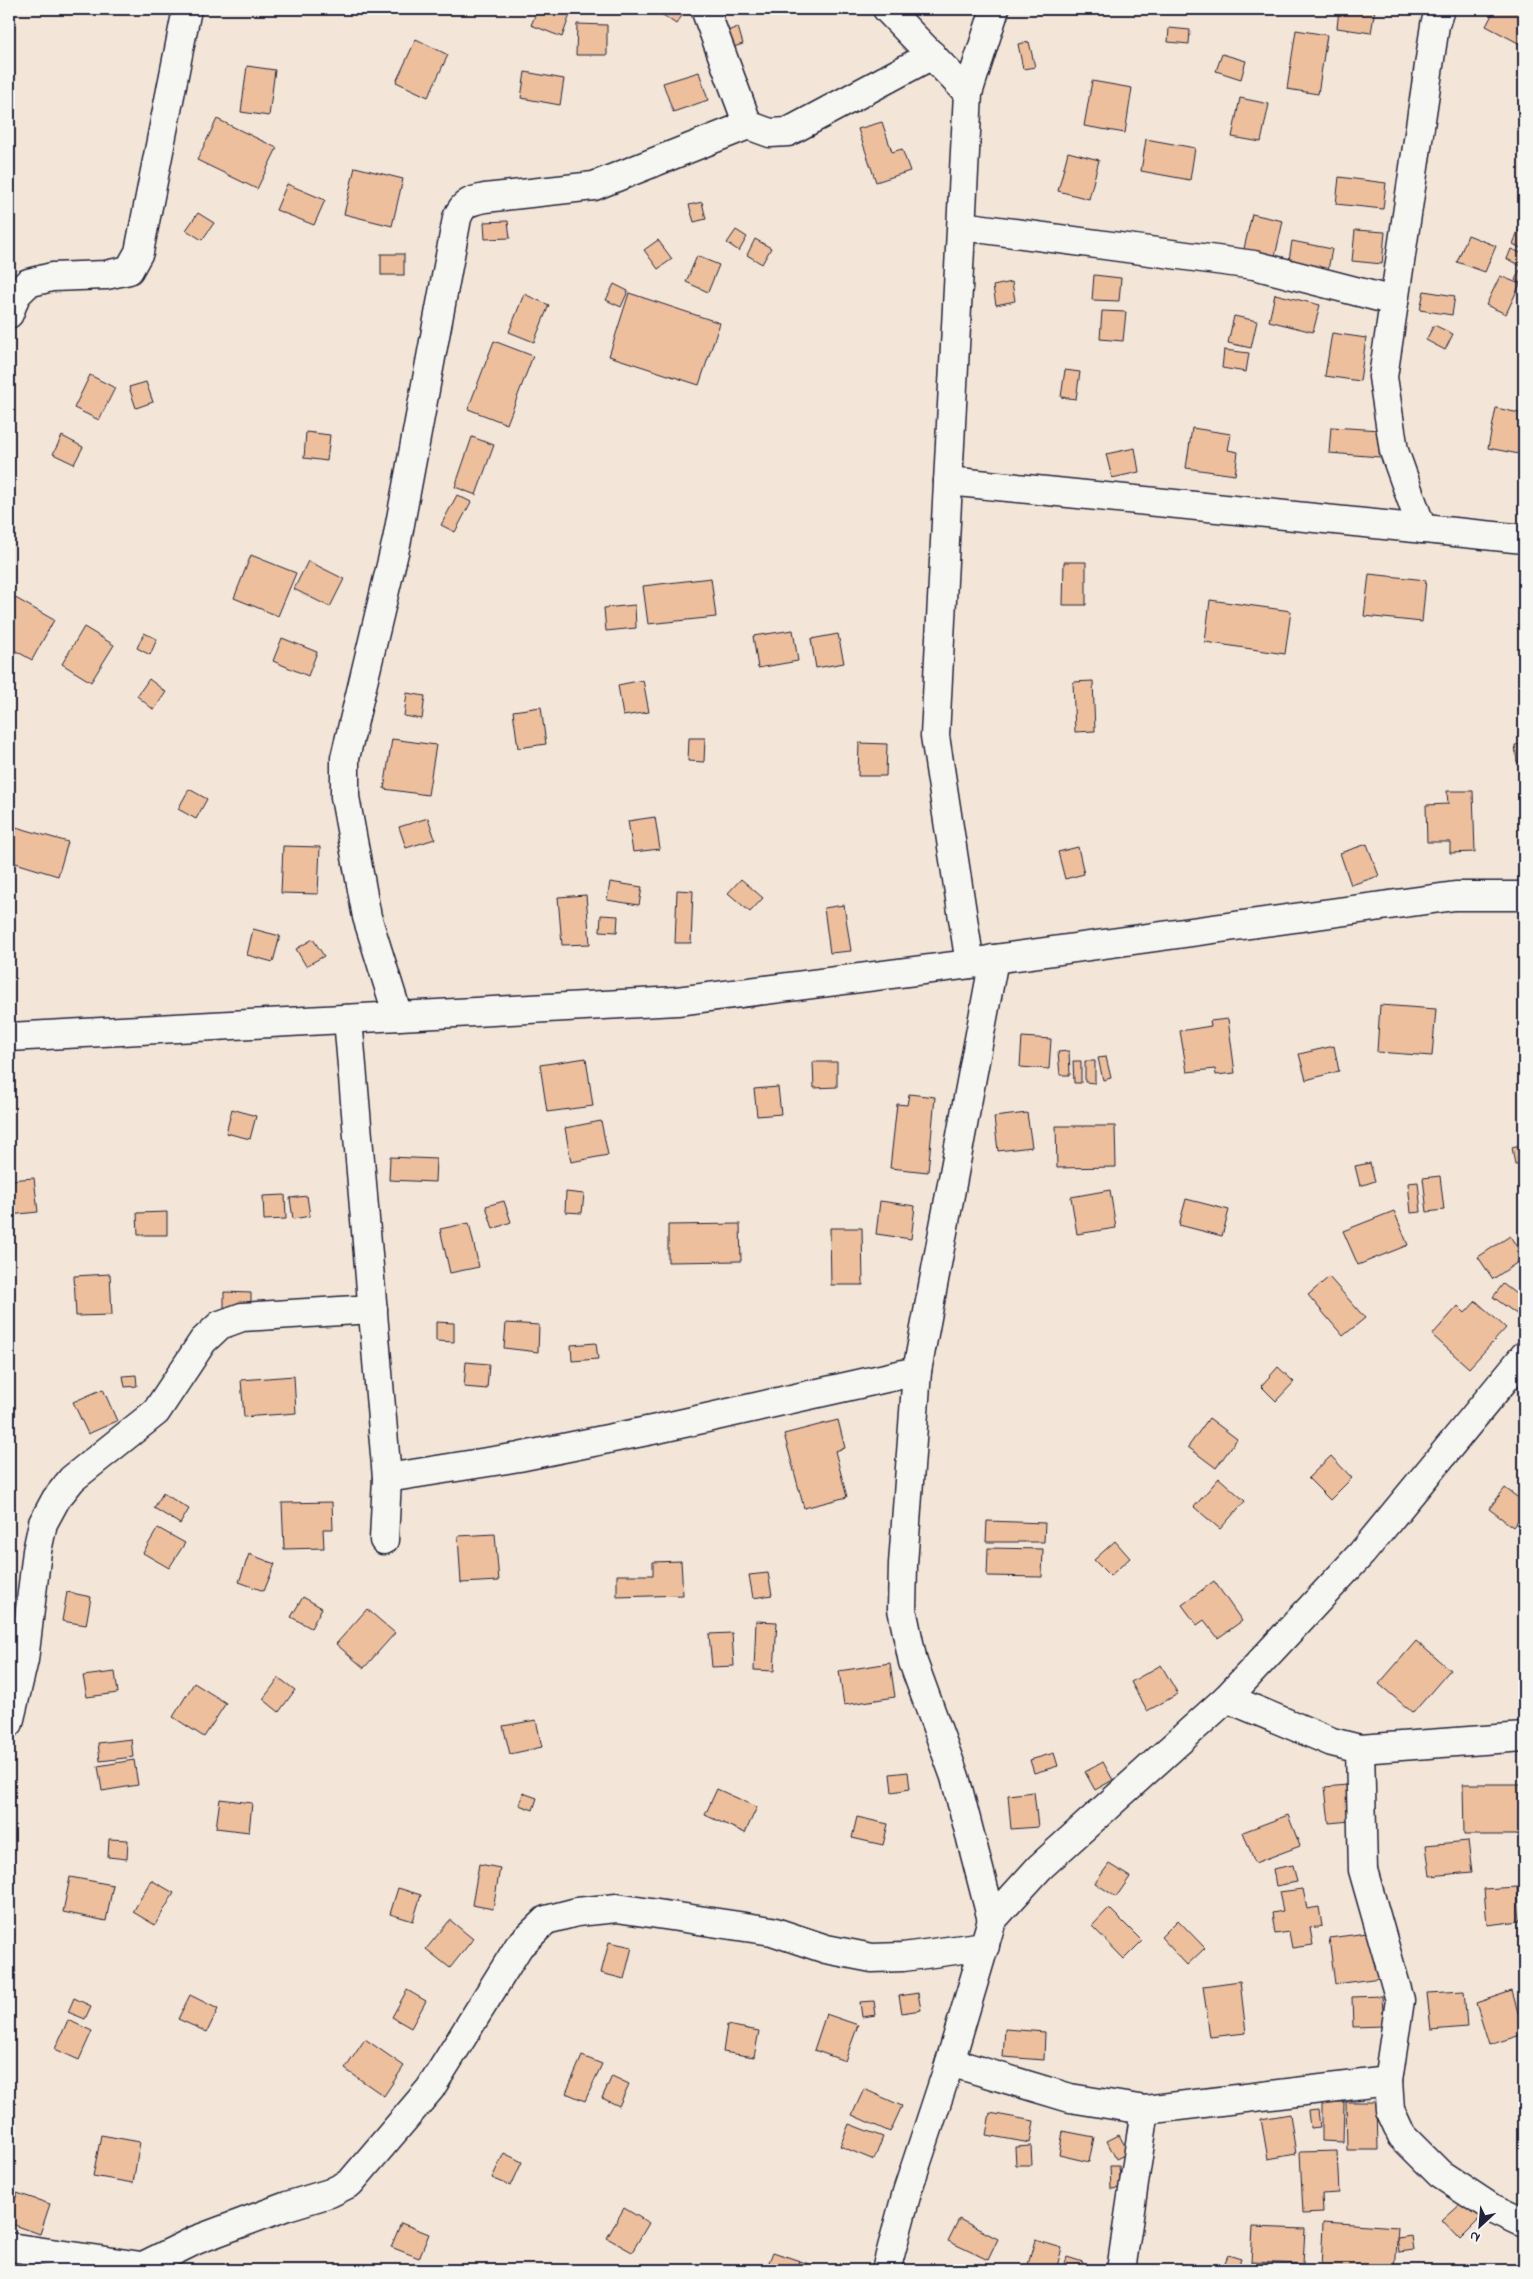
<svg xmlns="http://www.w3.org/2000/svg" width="1533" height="2279" font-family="'Indie Flower',sans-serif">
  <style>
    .building { fill: #edbf9d; stroke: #22223b }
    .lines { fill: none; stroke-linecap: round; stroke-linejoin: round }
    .minor-casing { stroke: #22223b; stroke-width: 31 }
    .minor { stroke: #f6f6f2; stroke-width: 28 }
  </style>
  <rect width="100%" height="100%" fill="#f3e6d8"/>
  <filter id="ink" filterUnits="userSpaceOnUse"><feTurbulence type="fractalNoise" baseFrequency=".02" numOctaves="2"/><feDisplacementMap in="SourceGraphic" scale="10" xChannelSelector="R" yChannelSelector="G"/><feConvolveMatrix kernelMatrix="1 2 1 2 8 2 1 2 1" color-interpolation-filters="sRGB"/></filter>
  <g filter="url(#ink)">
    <g class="building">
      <path d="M538,9h34l-10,28 -31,-12z"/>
      <path d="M654,9h33l-11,15z"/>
      <path d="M1339,9h36l-4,24 -34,-5z"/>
      <path d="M1495,9h29v37l-38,-20z"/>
      <path d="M577,24l30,1v30h-31z"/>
      <path d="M738,27l5,17 -16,5 -5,-16z"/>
      <path d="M1169,28l21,2 -1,14 -21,-2z"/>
      <path d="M1296,30l31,5 -9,59 -31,-5z"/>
      <path d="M416,39l32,16 -20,42 -32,-15z"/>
      <path d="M1029,42l6,25 -12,2 -5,-25z"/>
      <path d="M1222,54l24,7 -5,18 -25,-8z"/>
      <path d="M247,66l28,4 -6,46 -28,-4z"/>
      <path d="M525,72l39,7 -4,26 -39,-7z"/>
      <path d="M699,72l9,28 -35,12 -10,-29z"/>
      <path d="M1092,81l40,7 -7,45 -41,-7z"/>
      <path d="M1240,98l29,6 -8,38 -29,-5z"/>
      <path d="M217,119l60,29 -20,41 -60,-29z"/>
      <path d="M882,122l10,30 10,-3 8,22 -34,11 -18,-53z"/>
      <path d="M1146,139l49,9 -5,32 -49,-9z"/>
      <path d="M1068,152l31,8 -10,39 -31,-8z"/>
      <path d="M355,167l48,12 -11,47 -48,-12z"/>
      <path d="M1339,177l47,6 -3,26 -47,-5z"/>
      <path d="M287,184l38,16 -11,25 -38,-15z"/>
      <path d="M702,202l4,17 -12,3 -5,-17z"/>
      <path d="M198,213l16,10 -12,17 -16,-10z"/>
      <path d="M1252,214l31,7 -9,40 -31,-8z"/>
      <path d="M508,221l2,17 -25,1 -1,-17z"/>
      <path d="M736,230l11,7 -8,14 -12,-8z"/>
      <path d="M1355,230l30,2 -3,32 -30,-3z"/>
      <path d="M1518,231l6,3v16l-11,-6z"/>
      <path d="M1468,235l28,11 -11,26 -28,-10z"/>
      <path d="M755,239l16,9 -9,16 -15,-9z"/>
      <path d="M658,240l14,19 -14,10 -14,-19z"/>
      <path d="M1292,241l40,8 -5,26 -39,-8z"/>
      <path d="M1511,249l13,5 -3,12 -14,-7z"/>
      <rect x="381" y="254" width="23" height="21"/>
      <path d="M697,256l22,9 -11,27 -22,-10z"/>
      <path d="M1520,270l4,1v14l-9,-5z"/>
      <path d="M1094,275l27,3 -2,23 -27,-1z"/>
      <path d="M1500,276l20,8 -14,30 -20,-9z"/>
      <path d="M1012,282l3,19 -19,4 -3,-19z"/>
      <path d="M614,284l14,7 -7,16 -15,-7z"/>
      <path d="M1424,291l31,5 -3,19 -32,-5z"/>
      <path d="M629,293l91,30 -21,62 -90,-29z"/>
      <path d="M524,294l25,11 -15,37 -25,-10z"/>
      <path d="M1275,294l45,11 -7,27 -44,-11z"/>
      <path d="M1102,311l24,1 -3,29 -23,-2z"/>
      <path d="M1234,316l23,5 -6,27 -23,-5z"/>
      <path d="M1434,325l19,9 -8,16 -19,-10z"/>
      <path d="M1332,333l34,5 -6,43 -35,-5z"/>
      <path d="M494,341l39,15 -26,68 -39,-15z"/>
      <path d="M1224,350l25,3 -3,19 -24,-4z"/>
      <path d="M1065,370l15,2 -4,27 -15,-2z"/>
      <path d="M90,375l25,13 -16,32 -25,-12z"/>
      <path d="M146,382l7,20 -17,6 -7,-21z"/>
      <path d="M1496,408l28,6v41l-36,-7z"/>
      <path d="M1331,427l50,3 -1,27 -51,-4z"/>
      <path d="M1192,428l39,6 -3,16 10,2 -3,23 -49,-7z"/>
      <path d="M306,432l24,3 -3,26 -23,-3z"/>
      <path d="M62,436l21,11 -9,17 -21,-10z"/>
      <path d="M472,437l22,8 -18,50 -21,-8z"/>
      <path d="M1135,448l4,24 -27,6 -6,-24z"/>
      <path d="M457,495l14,7 -16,30 -14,-7z"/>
      <path d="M251,555l45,18 -18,43 -44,-18z"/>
      <path d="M308,561l36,18 -14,28 -36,-18z"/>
      <path d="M1064,562h22v43h-23z"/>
      <path d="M1369,574l57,6 -4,42 -58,-6z"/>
      <path d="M711,578l5,39 -68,7 -5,-38z"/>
      <path d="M12,596l42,24 -22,40 -23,-13v-46z"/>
      <path d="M1210,600l81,11 -6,43 -80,-12z"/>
      <path d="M635,605l1,23 -30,3 -2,-23z"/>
      <path d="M84,627l30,18 -23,37 -29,-18z"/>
      <path d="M793,630l5,31 -40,7 -5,-32z"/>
      <path d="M144,633l13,6 -7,16 -13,-7z"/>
      <path d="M838,634l6,29 -28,5 -5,-29z"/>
      <path d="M282,638l35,14 -9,24 -35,-15z"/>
      <path d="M149,679l17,13 -12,18 -17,-14z"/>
      <path d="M643,680l6,32 -26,4 -5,-31z"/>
      <path d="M1093,681l2,50 -20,1 -2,-50z"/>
      <path d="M407,693l18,3 -3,23 -18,-3z"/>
      <path d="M541,707l5,37 -28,4 -5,-37z"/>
      <path d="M689,738h16l-1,24 -16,-1z"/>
      <path d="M392,739l44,6 -8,50 -44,-6z"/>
      <path d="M859,743l28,1 -1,32h-28z"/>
      <path d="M1524,744v18h-7l-2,-17z"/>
      <path d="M189,789l18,10 -11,20 -18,-10z"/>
      <path d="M1447,791h26l2,61 -25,1v-11h-23l-1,-37 22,-1z"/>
      <path d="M655,817l5,32 -27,3 -5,-31z"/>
      <path d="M428,818l7,21 -29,9 -7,-21z"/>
      <path d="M9,825l59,17 -10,34 -49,-15z"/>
      <path d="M1367,844l12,32 -28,9 -11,-32z"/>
      <path d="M283,846l37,1 -2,47 -37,-1z"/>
      <path d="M1078,847l6,27 -19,5 -7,-27z"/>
      <path d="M741,879l22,19 -13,14 -22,-19z"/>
      <path d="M610,882l32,5 -3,18 -32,-5z"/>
      <path d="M677,890l16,1 -2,52h-16z"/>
      <path d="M586,895l4,49 -28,1 -4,-48z"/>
      <path d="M844,905l7,46 -21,2 -6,-45z"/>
      <path d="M601,915l17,1 -1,16 -17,-1z"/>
      <path d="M253,929l27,7 -7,26 -26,-7z"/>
      <path d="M313,939l11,17 -18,10 -10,-17z"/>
      <path d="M1380,1005l56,4 -4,47 -55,-4z"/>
      <path d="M1228,1019l7,54 -19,2 -1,-6 -28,3 -7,-41 31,-5 -1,-5z"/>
      <path d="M1022,1037l29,2 -2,30 -29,-2z"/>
      <path d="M1334,1046l5,25 -33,9 -7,-26z"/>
      <path d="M1069,1051l1,24h-10l-2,-23z"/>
      <path d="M1106,1057l5,21 -8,2 -5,-22z"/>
      <path d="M586,1058l7,48 -46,6 -7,-47z"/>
      <path d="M1073,1061h8v22h-7z"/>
      <path d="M1085,1061h10v22l-10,-1z"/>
      <path d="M813,1062h24v25l-23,1z"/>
      <path d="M778,1087l3,27 -24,2 -3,-27z"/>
      <path d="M909,1094l26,3 -7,75 -38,-4 7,-64 10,1z"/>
      <path d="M232,1109l24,7 -6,23 -24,-6z"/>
      <path d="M1027,1113l5,34 -34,4 -4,-34z"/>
      <path d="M601,1121l7,34 -37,7 -6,-34z"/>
      <path d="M1056,1126h59l1,41 -59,1z"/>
      <path d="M1524,1144v20l-9,1 -3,-18z"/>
      <path d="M390,1157l46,2 -1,23 -46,-2z"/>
      <path d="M1370,1163l5,18 -15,5 -5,-20z"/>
      <path d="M1440,1176l4,34 -17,2 -4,-34z"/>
      <path d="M34,1178l4,34 -29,3v-35z"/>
      <path d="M1418,1182l3,30 -10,1 -3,-30z"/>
      <path d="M1110,1190l6,38 -39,6 -6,-37z"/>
      <path d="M566,1192l18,2 -2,19 -17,-1z"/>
      <path d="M285,1195l1,24 -22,1 -1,-24z"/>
      <path d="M307,1196l3,20 -17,3 -3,-21z"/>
      <path d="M1186,1199l43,11 -7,26 -43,-11z"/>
      <path d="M504,1201l7,21 -18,7 -7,-23z"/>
      <path d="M880,1201l35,5 -4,33 -35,-5z"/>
      <path d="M1394,1211l14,34 -50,20 -15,-34z"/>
      <path d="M167,1212v23h-29l-1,-22z"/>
      <path d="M469,1223l10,44 -29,6 -10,-44z"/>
      <path d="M740,1224l1,37 -73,1v-37z"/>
      <path d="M830,1228h32l1,57h-32z"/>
      <path d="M1510,1236l14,22 -31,21 -15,-22z"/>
      <path d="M110,1274l2,41 -36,1 -2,-40z"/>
      <path d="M1329,1277l36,41 -22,18 -35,-41z"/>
      <path d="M1503,1284l21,16v7l-6,8 -25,-18z"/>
      <path d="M224,1292l27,1v19l-27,-1z"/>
      <path d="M1476,1301l30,27 -37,40 -37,-33 26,-29 7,7z"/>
      <path d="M436,1322l18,1v19l-18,-1z"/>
      <path d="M506,1323l33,2 -1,27 -34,-4z"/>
      <path d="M596,1343l2,16 -26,2 -1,-16z"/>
      <path d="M466,1362l23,2 -2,25 -23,-2z"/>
      <path d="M1278,1367l16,15 -18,19 -15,-15z"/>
      <path d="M136,1375l1,11 -12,1 -2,-11z"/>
      <path d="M294,1376l2,37 -52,4 -3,-37z"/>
      <path d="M103,1389l14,32 -29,13 -15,-32z"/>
      <path d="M1209,1418l28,21 -21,29 -28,-21z"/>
      <path d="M838,1420l7,28 -10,3 12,46 -43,11 -20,-74z"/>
      <path d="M1331,1456l21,22 -22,22 -22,-22z"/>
      <path d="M1219,1478l26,23 -25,28 -26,-22z"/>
      <path d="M1505,1488l19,14v11l-11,14 -24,-18z"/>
      <path d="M163,1493l26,16 -9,15 -26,-16z"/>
      <path d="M332,1502l1,27h-10l1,19 -40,1 -2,-46z"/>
      <path d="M987,1521l58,2 -1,19h-58z"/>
      <path d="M158,1528l27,15 -16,25 -26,-15z"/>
      <path d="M495,1534l4,47 -38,2 -3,-47z"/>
      <path d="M1115,1541l15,17 -20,18 -16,-16z"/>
      <path d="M988,1548l55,1 -1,28 -55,-1z"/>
      <path d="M249,1554l26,10 -11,27 -25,-9z"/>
      <path d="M681,1561l2,34 -66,2v-22h36v-13z"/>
      <path d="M768,1573l4,22 -19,3 -4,-23z"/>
      <path d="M1214,1581l28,40 -24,17 -14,-18 -7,5 -15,-20z"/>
      <path d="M67,1592l24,5 -5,28 -24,-4z"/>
      <path d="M303,1597l19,11 -11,20 -20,-11z"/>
      <path d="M367,1609l28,24 -31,35 -28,-24z"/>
      <path d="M756,1621l21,1 -3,49 -20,-1z"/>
      <path d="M732,1633l2,33 -22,1 -3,-33z"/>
      <path d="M1416,1641l34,29 -37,43 -34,-29z"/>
      <path d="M890,1663l5,34 -51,8 -5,-34z"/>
      <path d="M1161,1665l17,29 -31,17 -16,-29z"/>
      <path d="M115,1672l3,21 -31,4 -4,-21z"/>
      <path d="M279,1678l16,12 -16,22 -16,-13z"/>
      <path d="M194,1683l32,20 -22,34 -31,-20z"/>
      <path d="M536,1720l6,27 -32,7 -7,-28z"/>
      <path d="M131,1739l2,18 -33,4 -2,-18z"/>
      <path d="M1054,1753l4,13 -24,7 -4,-13z"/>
      <path d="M134,1760l4,25 -36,6 -4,-25z"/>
      <path d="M1103,1762l10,18 -18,10 -10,-18z"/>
      <path d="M908,1772l2,17 -18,3 -2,-18z"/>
      <path d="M1463,1784h61v51h-60z"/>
      <path d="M1347,1785l4,36 -22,2 -4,-36z"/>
      <path d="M717,1789l40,18 -12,26 -40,-18z"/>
      <path d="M1034,1792l4,35 -27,2 -3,-34z"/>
      <path d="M523,1793l14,5 -4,12 -14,-5z"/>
      <path d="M220,1799l32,4 -3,29 -33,-4z"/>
      <path d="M1288,1815l12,31 -45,17 -12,-31z"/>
      <path d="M857,1817l31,7 -5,21 -31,-7z"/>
      <path d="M109,1839l19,1 -1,19 -19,-2z"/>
      <path d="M1468,1841l4,31 -42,4 -4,-31z"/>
      <path d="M479,1864l21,4 -7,41 -21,-4z"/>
      <path d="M1109,1864l21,13 -14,20 -21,-14z"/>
      <path d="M1293,1865l4,17 -21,4 -3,-17z"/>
      <path d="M70,1877l43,8 -7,36 -43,-9z"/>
      <path d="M151,1880l23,13 -19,32 -22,-13z"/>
      <path d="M1517,1887l3,34 -33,4 -3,-36z"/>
      <path d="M398,1888l23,7 -8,26 -23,-7z"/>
      <path d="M1303,1889l4,20 12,-2 3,19 -12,2 3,17 -21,3 -3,-16 -14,2 -3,-21 11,-2 -4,-19z"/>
      <path d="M1109,1908l33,33 -18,18 -32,-33z"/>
      <path d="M450,1920l23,19 -23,29 -24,-19z"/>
      <path d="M1178,1920l27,28 -18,17 -26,-28z"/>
      <path d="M1375,1932l5,46 -45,6 -6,-46z"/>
      <path d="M609,1942l23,5 -8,32 -23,-6z"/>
      <path d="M1240,1981l6,52 -36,4 -7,-51z"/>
      <path d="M407,1990l19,11 -15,27 -19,-11z"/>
      <path d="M1464,1991l3,36 -36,3 -4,-37z"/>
      <path d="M1512,1991l12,43 -35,11 -13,-42z"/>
      <path d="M918,1993l3,17 -19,3 -3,-17z"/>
      <path d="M190,1995l28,14 -11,23 -29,-13z"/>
      <path d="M1382,1996l2,30 -31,1 -1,-30z"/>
      <path d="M74,1998l17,8 -6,13 -17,-7z"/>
      <path d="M874,2001l2,14 -14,2 -2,-15z"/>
      <path d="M826,2014l32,11 -13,36 -31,-11z"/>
      <path d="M68,2020l24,11 -13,29 -24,-11z"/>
      <path d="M727,2025l32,6 -5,26 -31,-5z"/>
      <path d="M1005,2029l40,3 -1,28 -41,-3z"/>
      <path d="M365,2039l39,27 -20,30 -39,-27z"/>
      <path d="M582,2056l20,8 -17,37 -19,-8z"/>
      <path d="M612,2076l17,8 -10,22 -17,-8z"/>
      <path d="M864,2089l38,17 -12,26 -38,-17z"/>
      <path d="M1322,2102h22l-1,40 -21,-1z"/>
      <path d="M1346,2102h31l1,48h-31z"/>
      <path d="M1318,2110l2,17 -10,1 -2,-17z"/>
      <path d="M990,2113l44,8 -4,22 -44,-8z"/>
      <path d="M1290,2114l6,40 -28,5 -7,-40z"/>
      <path d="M849,2124l34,13 -9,23 -34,-14z"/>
      <path d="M1063,2131l31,6 -5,25 -30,-7z"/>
      <path d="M101,2135l39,7 -7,41 -40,-7z"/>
      <path d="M1119,2135l10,18 -13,6 -9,-18z"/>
      <path d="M1031,2146l1,19h-16l-1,-18z"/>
      <path d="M1337,2151l2,42 -17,1 1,19 -20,1 -3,-62z"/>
      <path d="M504,2153l18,9 -11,24 -19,-8z"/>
      <path d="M1110,2166h9l2,22 -10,1z"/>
      <path d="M17,2193l33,11 -10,30 -31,-11z"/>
      <path d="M1464,2200l17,18 -21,21 -18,-19z"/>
      <path d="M624,2208l25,15 -17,29 -25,-14z"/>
      <path d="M959,2219l39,20 -10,21 -40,-19z"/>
      <path d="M1323,2222l75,5 -3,43h-74z"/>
      <path d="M401,2223l28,11 -10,24 -28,-11z"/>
      <path d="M1253,2227l52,2 -2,35 -52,-2z"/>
      <path d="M1412,2236l2,14 -15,2 -2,-14z"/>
      <path d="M1035,2240l27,8 -6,22h-20l-9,-2z"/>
      <path d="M773,2252l27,9 -4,9h-30z"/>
      <path d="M1228,2255l13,4 -4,11h-15z"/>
      <path d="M1067,2257l16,5 -2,8h-18z"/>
      <path d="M800,2261l27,9h-31z"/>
      <path d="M986,2266l19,2v2h-19z"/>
    </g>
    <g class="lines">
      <g class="minor-casing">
        <g id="minor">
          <path d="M705,9l43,116"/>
          <path d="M887,9l81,84"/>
          <path d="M962,226l292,39 140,36"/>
          <path d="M9,314l7,-19 12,-12 24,-6 54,-2 23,-5 10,-18 48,-243"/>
          <path d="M948,481l576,58"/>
          <path d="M1422,529l-28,-78 -11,-74 52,-352 5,-16"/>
          <path d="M970,964l-35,-228 33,-643 27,-84"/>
          <path d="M398,1016l-31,-99 -22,-120v-39l52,-218 60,-322c6,-15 13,-17 28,-20l109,-12 154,-61 22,8 18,-1 144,-77"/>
          <path d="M348,1019l39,459 -3,62"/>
          <path d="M9,1037l668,-36 293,-37 24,-5 461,-63h69"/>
          <path d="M387,1478l132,-21 138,-28 260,-58"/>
          <path d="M1227,1698l105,44 28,7 164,-12"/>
          <path d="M9,1723l15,-63 13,-109 6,-28 13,-24 16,-20 84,-67 47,-71 17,-16 22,-8 131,-8"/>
          <path d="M1360,1749l3,121 37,130 -12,81 2,29 12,26 38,38 50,33 34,16"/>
          <path d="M992,1920l-37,-143 -42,-115 -11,-53 1,-45 14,-193 77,-412"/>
          <path d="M950,2062l120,36 75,12 243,-29"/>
          <path d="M9,2247l132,19"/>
          <path d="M135,2270l61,-30 91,-34 43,-13 20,-10 80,-94 89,-143 27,-26 31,-8 40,-4 155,23 54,18 46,9 31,-1 82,-11"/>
          <path d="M886,2270l21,-78 43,-130 42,-142 48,-53 187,-169 135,-145 162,-197"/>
          <path d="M1121,2270l24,-160"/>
        </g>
      </g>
      <use href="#minor" class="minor"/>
    </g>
  </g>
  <rect width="1533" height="2279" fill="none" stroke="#f6f6f2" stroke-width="30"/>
  <rect x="15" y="15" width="1503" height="2249" fill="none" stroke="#22223b" stroke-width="2" filter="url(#ink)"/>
  <g transform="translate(1480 2226) rotate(206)" stroke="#f6f6f2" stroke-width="4" paint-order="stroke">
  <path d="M0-4L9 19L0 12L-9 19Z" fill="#22223b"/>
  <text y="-8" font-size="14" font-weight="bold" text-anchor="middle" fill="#22223b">N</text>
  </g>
</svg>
